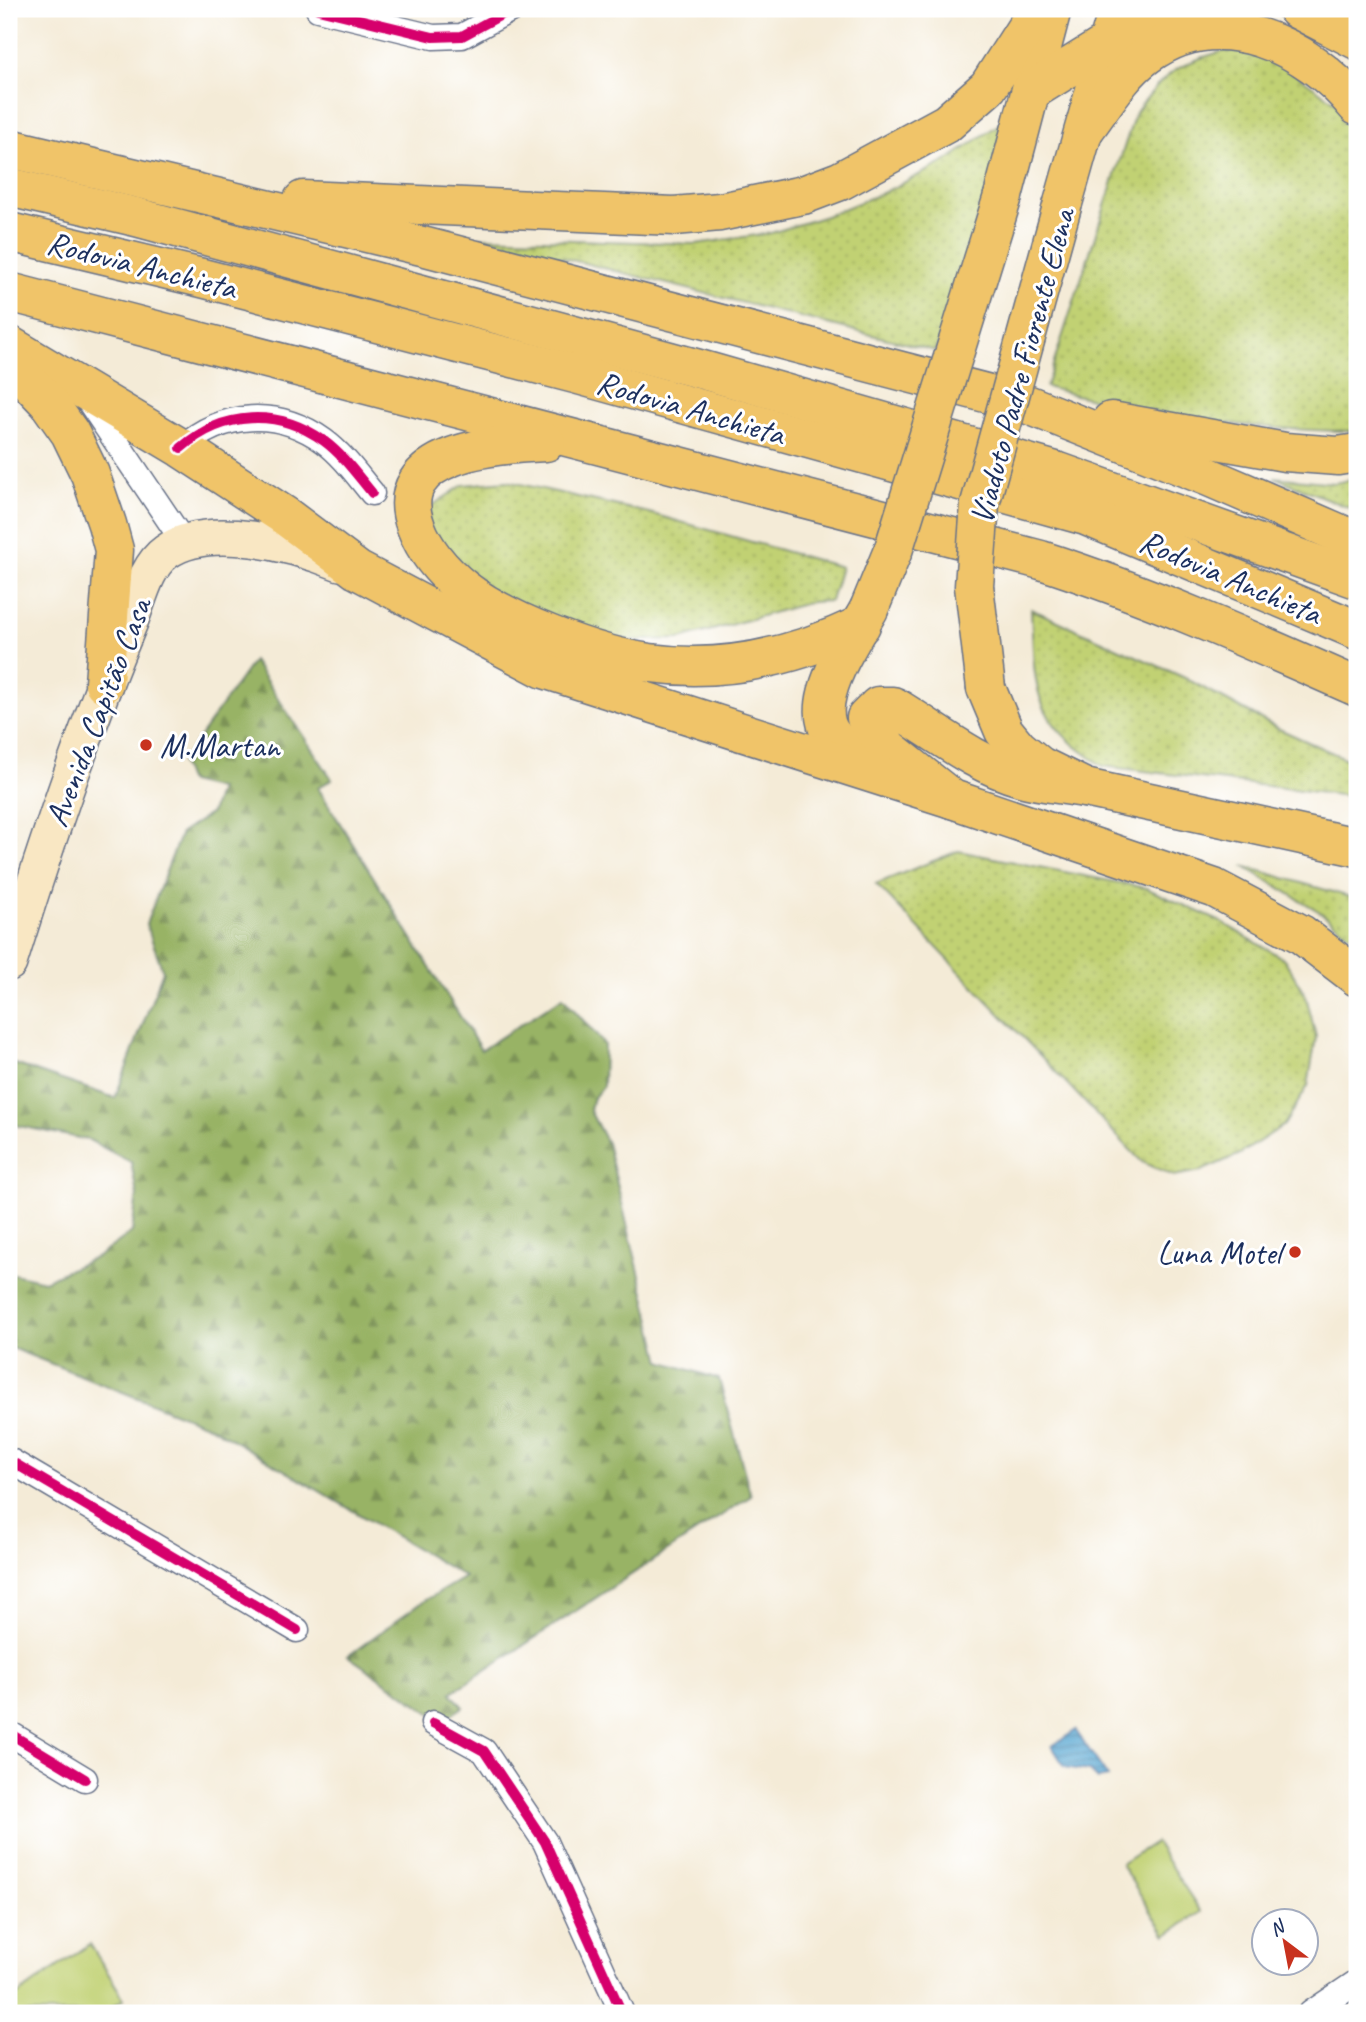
<svg xmlns="http://www.w3.org/2000/svg" width="1366" height="2022" font-family="Caveat,sans-serif">
  <style>
    .grass { fill: url(#grass-dots); stroke: #6e8068; stroke-width: 2 }
    .forest { fill: url(#forest-firs); stroke: #5a7162; stroke-width: 2 }
    .garden { fill: #c1d173; stroke: #6e8068; stroke-width: 2 }
    .water { fill: url(#water-rules); stroke: #3a6b98; stroke-width: 2 }
    .lines { fill: none; stroke-linecap: round; stroke-linejoin: round }
    .street-casing { stroke: #677188; stroke-width: 27 }
    .secondary-casing { stroke: #677188; stroke-width: 38 }
    .primary-casing { stroke: #677188; stroke-width: 41 }
    .highway-casing { stroke: #677188; stroke-width: 41 }
    .street { stroke: #fff; stroke-width: 24 }
    .secondary { stroke: #f9e7c3; stroke-width: 35 }
    .primary { stroke: #f0c469; stroke-width: 38 }
    .highway { stroke: #f0c469; stroke-width: 38 }
    .primary-bridge-casing { stroke: #677188; stroke-width: 41; stroke-linecap: butt }
    .primary-bridge { stroke: #f0c469; stroke-width: 38 }
    .cycleway-casing { stroke: #fff; stroke-width: 15 }
    .cycleway { stroke: #d6006c; stroke-width: 10 }
    .poi-dot { fill: #c8321e; stroke: #fff; stroke-width: 2.5 }
    .labels { text-anchor: middle; stroke-width: 6; stroke-linejoin: round; paint-order: stroke }
    .street-label { font-size: 33px; fill: #1b2f5e; stroke: #fff }
    .poi-label { font-size: 33px; fill: #1b2f5e; stroke: #fff; text-anchor: start }
  </style>
  <defs>
    <pattern id="grass-dots" width="8" height="8" patternUnits="userSpaceOnUse" patternTransform="scale(1.75)"><rect width="8" height="8" fill="#c1d173"/><path d="M2 2h.1M6 6h.1" fill="none" stroke="#a5b466" stroke-width="1.8" stroke-linecap="round"/></pattern>
    <pattern id="forest-firs" width="22" height="20" patternUnits="userSpaceOnUse" patternTransform="scale(1.75)"><rect width="22" height="20" fill="#98b365"/><path d="M5 1l3.5 6h-7zM16 11l3.5 6h-7z" fill="#7b9256"/></pattern>
    <pattern id="water-rules" width="6" height="5" patternUnits="userSpaceOnUse" patternTransform="scale(1.75)"><rect width="6" height="5" fill="#59a7d2"/><path d="M0 2.5h6" fill="none" stroke="#4988ae"/></pattern>
  </defs>
  <rect width="100%" height="100%" fill="#fff"/>
  <filter id="ink" filterUnits="userSpaceOnUse"><feTurbulence type="fractalNoise" baseFrequency=".0143" numOctaves="2"/><feDisplacementMap in="SourceGraphic" scale="14" xChannelSelector="R" yChannelSelector="G"/><feConvolveMatrix kernelMatrix="1 2 1 2 8 2 1 2 1" color-interpolation-filters="sRGB"/></filter>
  <filter id="wash" filterUnits="userSpaceOnUse"><feTurbulence type="fractalNoise" baseFrequency=".00686" numOctaves="4" result="noise"/><feDisplacementMap in="SourceGraphic" scale="28" xChannelSelector="R" yChannelSelector="G"/><feGaussianBlur stdDeviation="1.57" result="paint"/><feColorMatrix in="noise" values="0 0 0 0 0 0 0 0 0 0 0 0 0 0 0 0 0 1.4 0 .05"/><feComposite in="paint" operator="in"/></filter>
  <g filter="url(#wash)">
    <rect width="100%" height="100%" fill="#f4ebd7"/>
    <g class="grass">
      <path d="M1224,51h38l95,66v314c-102,0 -213,-16 -311,-44l89,-273c27,-39 43,-51 89,-63z"/>
      <path d="M1011,116l-75,235 -456,-114 216,7 75,-11 55,-17 59,-24 60,-30z"/>
      <path d="M1274,477l60,6 23,-4v32z"/>
      <path d="M507,481l142,32 192,54 -10,34 -20,1 -131,37 -76,2 -116,-44 -61,-68 3,-22 33,-22z"/>
      <path d="M1031,609l154,69 92,50 80,36v33l-254,-31c-73,-47 -68,-76 -72,-157z"/>
      <path d="M958,851l188,37 75,34 63,37 22,37 10,41 -8,49 -24,39 -44,29 -39,17 -27,5 -32,-14 -266,-278z"/>
      <path d="M1243,866l114,33v41l-37,-28z"/>
    </g>
    <path class="forest" d="M253,661l79,118 -14,9 163,262 82,-53 41,47 -1,42 -11,14 -2,11 17,32 54,218 58,18 32,117 -300,197 12,14 -21,14 -94,-65 71,-52 46,-27 -254,-150 -202,-80v-74l35,8 55,-25 33,-24 5,-37 -6,-33 -42,-22 -80,-16v-62l106,36 48,-127 -17,-47 35,-91 30,-20 8,-24 -30,-7 -8,-19z"/>
    <g class="garden">
      <path d="M1155,1842l46,70 -35,23 -45,-71z"/>
      <path d="M90,1944l34,55 -21,14h-89l-5,-12z"/>
    </g>
    <path class="water" d="M1076,1730v1l32,46 -10,2 -8,-8 -25,-4 -13,-21z"/>
  </g>
  <g filter="url(#ink)">
    <g class="lines">
      <g class="street-casing">
        <g id="street">
          <path d="M318,9l115,28 29,-1 50,-27"/>
          <path d="M86,397l99,147"/>
          <path d="M181,448c42,-37 97,-40 143,-7 19,14 33,34 48,52"/>
          <path d="M9,1460l288,170"/>
          <path d="M433,1723l51,28 61,91 77,171"/>
          <path d="M9,1733l76,46"/>
          <path d="M1311,2013l46,-31"/>
        </g>
      </g>
      <g class="secondary-casing">
        <path id="secondary" d="M9,963c36,-115 74,-230 121,-341 9,-22 16,-56 36,-70 43,-31 130,-7 174,11"/>
      </g>
      <g class="primary-casing">
        <g id="primary">
          <path d="M1003,196l49,-187"/>
          <path d="M1063,203l55,-194"/>
          <path d="M869,609c-19,35 -76,112 -21,139 13,6 29,9 42,14"/>
          <path d="M986,688l18,43 14,17 22,18 45,22 272,59"/>
          <path d="M1085,788c-21,-4 -44,-5 -64,-11 -47,-13 -87,-47 -128,-71h-15l-12,12 23,31 63,50 262,89 87,46 56,43"/>
        </g>
      </g>
      <g class="highway-casing">
        <g id="highway">
          <path d="M1297,9l60,31"/>
          <path d="M1031,91l119,-74 24,-8"/>
          <path d="M1085,129c19,-25 36,-55 62,-74 71,-53 161,-10 210,51"/>
          <path d="M9,148l417,99 598,156 185,74 148,64"/>
          <path d="M9,187l127,30 567,153 356,102 298,107"/>
          <path d="M303,200l371,16 46,-4 83,-17 37,-14 107,-58 41,-36 50,-78"/>
          <path d="M9,232l193,46 373,96 511,142 271,114"/>
          <path d="M9,292l1032,268c109,35 212,81 316,127"/>
          <path d="M9,345l172,103 104,68 72,54 187,99 408,130"/>
          <path d="M9,361l39,41 22,31 20,41 17,50 7,26 -10,133"/>
          <path d="M1111,421l174,31 53,4 19,-3"/>
          <path d="M546,442c-48,2 -159,9 -130,85 9,24 28,46 48,62 42,33 133,67 186,74 74,10 144,-6 211,-38"/>
        </g>
      </g>
      <use href="#street" class="street"/>
      <use href="#secondary" class="secondary"/>
      <use href="#primary" class="primary"/>
      <use href="#highway" class="highway"/>
      <g class="primary-bridge-casing">
        <g id="primary-bridge">
          <path d="M869,609l25,-61 109,-352"/>
          <path d="M986,688l-12,-102 6,-82 83,-301"/>
        </g>
      </g>
      <use href="#primary-bridge" class="primary-bridge"/>
      <g class="cycleway-casing">
        <g id="cycleway">
          <path d="M318,9l115,28 29,-1 50,-27"/>
          <path d="M181,448c42,-37 97,-40 143,-7 19,14 33,34 48,52"/>
          <path d="M9,1460l288,170"/>
          <path d="M433,1723l51,28 61,91 77,171"/>
          <path d="M9,1733l76,46"/>
        </g>
      </g>
      <use href="#cycleway" class="cycleway"/>
    </g>
  </g>
  <g class="poi-dot">
    <circle cx="146" cy="745" r="7"/>
    <circle cx="1295" cy="1252" r="7"/>
  </g>
  <g class="labels">
    <g class="street-label">
      <text transform="translate(142 264) rotate(14)" y="12">Rodovia Anchieta</text>
      <text transform="translate(1021 366) rotate(-75)" y="12">Viaduto Padre Fiorente Elena</text>
      <text transform="translate(691 407) rotate(16)" y="12">Rodovia Anchieta</text>
      <text transform="translate(1231 576) rotate(23)" y="12">Rodovia Anchieta</text>
      <text transform="translate(97 712) rotate(-69)" y="12">Avenida Capitão Casa</text>
    </g>
    <g class="poi-label">
      <text x="160" y="757">M.Martan</text>
      <text x="1281" y="1264" text-anchor="end">Luna Motel</text>
    </g>
  </g>
  <rect width="1366" height="2022" fill="none" stroke="#fff" stroke-width="35"/>
  <g transform="translate(1285 1942) rotate(328)"><circle r="33" fill="#ffffff" stroke="#a4acbf" stroke-width="2"/>
  <path d="M0-5L12 26L0 18L-12 26Z" fill="#c8321e"/>
  <text y="-10" font-size="19" font-weight="bold" text-anchor="middle" fill="#1b2f5e">N</text>
  </g>
</svg>
